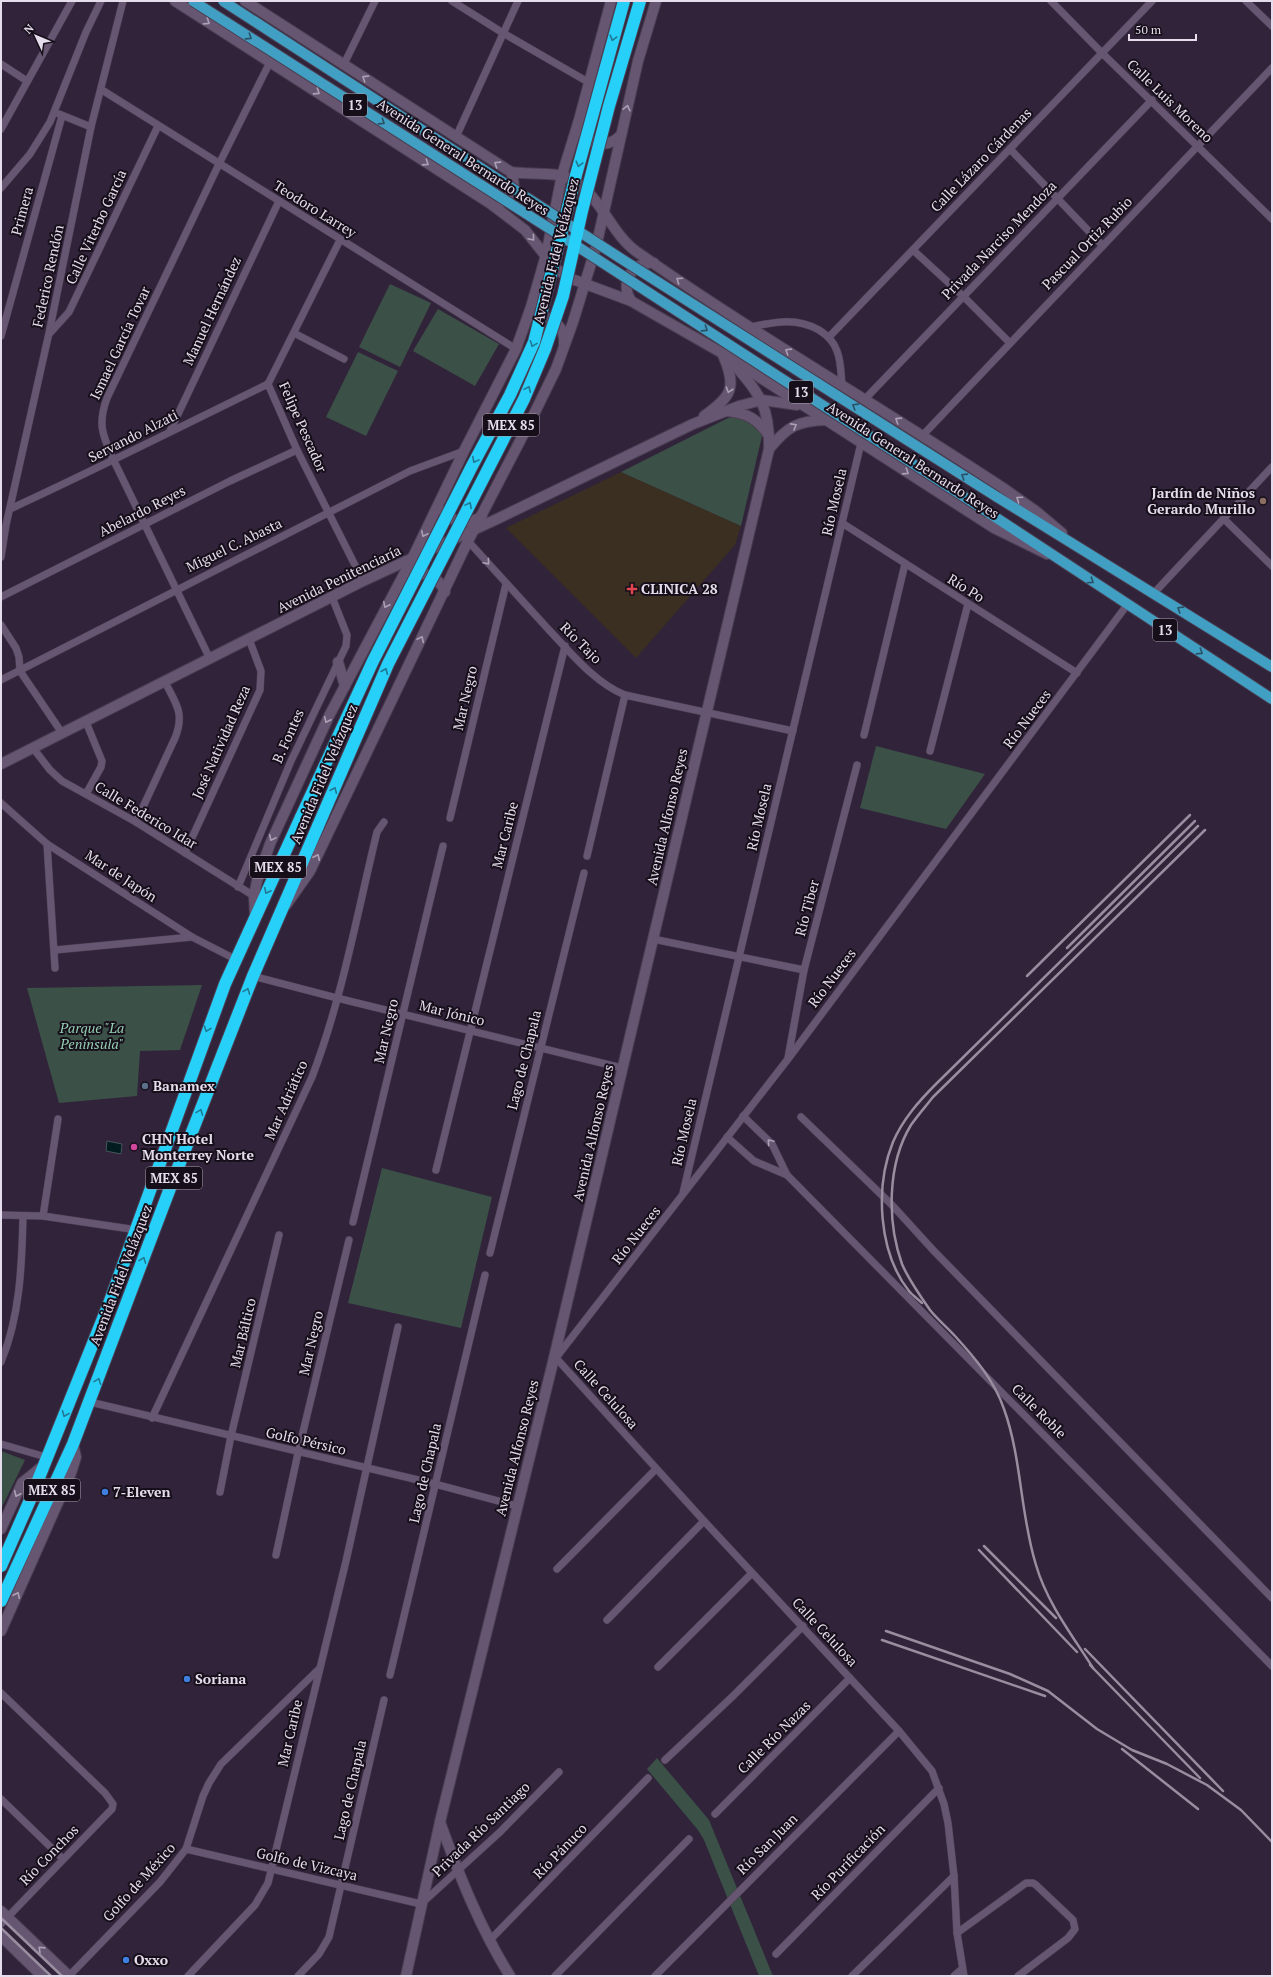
<svg xmlns="http://www.w3.org/2000/svg" width="1273" height="1977" font-family="'PT Serif',serif">
  <style>
    .medical { fill: #3a2f20 }
    .green { fill: #3b5046 }
    .water { fill: #021c1f; stroke: #46565c }
    .lines { fill: none; stroke-linecap: round; stroke-linejoin: round }
    .street-casing { stroke: #4a3e52; stroke-width: 8 }
    .secondary-casing { stroke: #4a3e52; stroke-width: 12 }
    .primary-casing { stroke: #4a3e52; stroke-width: 12 }
    .highway-casing { stroke: #4a3e52; stroke-width: 14 }
    .street { stroke: #665671; stroke-width: 7 }
    .secondary { stroke: #665671; stroke-width: 10 }
    .primary { stroke: #409fc2; stroke-width: 10 }
    .highway { stroke: #26d0f8; stroke-width: 12 }
    .rail { stroke: #998ea0; stroke-width: 2.5 }
    .primary-bridge-casing { stroke: #4a3e52; stroke-width: 12; stroke-linecap: butt }
    .highway-bridge-casing { stroke: #4a3e52; stroke-width: 14; stroke-linecap: butt }
    .primary-bridge { stroke: #409fc2; stroke-width: 10 }
    .highway-bridge { stroke: #26d0f8; stroke-width: 12 }
    .oneway { stroke: #aca0b5 }
    .oneway2 { stroke: #295066 }
    .oneway3 { stroke: #1f7994 }
    .education-dot { fill: #8d6e63; stroke: #160f1a; stroke-width: 1.5 }
    .health-dot { fill: #e0444e; stroke: #160f1a; stroke-width: 1.5 }
    .service-dot { fill: #5c6f8a; stroke: #160f1a; stroke-width: 1.5 }
    .hotel-dot { fill: #d1479c; stroke: #160f1a; stroke-width: 1.5 }
    .shop-dot { fill: #3f7fe0; stroke: #160f1a; stroke-width: 1.5 }
    .labels { text-anchor: middle; stroke-width: 4; stroke-linejoin: round; paint-order: stroke }
    .shield { fill: #160f1a; stroke: #a89fad; stroke-width: 1 }
    .shield-label { font-size: 13px; font-weight: bold; fill: #e6ddec }
    .street-label { font-size: 14px; fill: #e6ddec; stroke: #160f1a }
    .poi-label { font-size: 14px; font-weight: bold; fill: #e6ddec; stroke: #160f1a; text-anchor: start }
    .park-label { font-size: 14px; font-style: italic; fill: #95cfb2; stroke: #160f1a }
  </style>
  <rect width="100%" height="100%" fill="#31233a"/>
  <path class="medical" d="M621,472l120,54 -6,19 -99,113 -130,-130z"/>
  <g class="green">
    <path d="M390,284l41,19 -31,64 -41,-20z"/>
    <path d="M438,309l61,35 -24,42 -62,-35z"/>
    <path d="M358,352l40,19 -32,65 -40,-19z"/>
    <path d="M737,416l20,10 5,10 -21,90 -120,-54 107,-54z"/>
    <path d="M876,746l109,28 -39,55 -86,-21z"/>
    <path d="M202,985l-22,65 -40,1 -3,45 -78,7 -32,-115z"/>
    <path d="M382,1168l110,29 -31,131 -113,-25z"/>
    <path d="M1,1451l24,9 -24,49z"/>
    <path d="M657,1758l52,62 64,156h-14l-55,-136 -6,-10 -51,-61z"/>
  </g>
  <path class="water" d="M107,1141l15,3 -1,10 -15,-3z"/>
  <g class="lines">
    <g class="street-casing">
      <g id="street">
        <path d="M452,1l51,32 85,49"/>
        <path d="M1051,1l51,52 170,166"/>
        <path d="M1246,1l26,25"/>
        <path d="M1,64l26,17"/>
        <path d="M344,64l31,-63"/>
        <path d="M102,90l414,259"/>
        <path d="M59,114l32,13"/>
        <path d="M1,129l71,-128"/>
        <path d="M456,137l62,-136"/>
        <path d="M1010,149l93,97"/>
        <path d="M1,188l29,-34 20,-32 36,-90 15,-31"/>
        <path d="M913,250l50,46 47,47"/>
        <path d="M750,327c25,-5 46,-10 69,3 8,5 15,12 18,21 4,10 4,23 5,34"/>
        <path d="M50,333l19,-21 89,-186"/>
        <path d="M294,333l50,26"/>
        <path d="M1,336l61,-220"/>
        <path d="M829,337l323,-336"/>
        <path d="M268,384l29,66 66,131"/>
        <path d="M268,384l72,-144"/>
        <path d="M865,399l287,-299"/>
        <path d="M170,431l109,-230"/>
        <path d="M922,436l350,-368"/>
        <path d="M10,509c87,-40 172,-83 258,-125"/>
        <path d="M1224,519l48,47"/>
        <path d="M842,523l235,150"/>
        <path d="M468,541c27,30 54,59 81,89 22,23 46,53 76,65l168,36"/>
        <path d="M1,557l5,-32 43,-192 42,-206 32,-126"/>
        <path d="M1154,593l118,-126"/>
        <path d="M1,597l229,-116 67,-31"/>
        <path d="M1,625l15,23 3,9 1,14 42,62"/>
        <path d="M210,659l-96,-198c-11,-25 -17,-36 -7,-63l112,-234 51,-102"/>
        <path d="M1,680l409,-209 54,-20"/>
        <path d="M86,722l16,39 -1,6 -15,27"/>
        <path d="M864,735l41,-171"/>
        <path d="M33,748l17,22 12,11 74,41 118,74"/>
        <path d="M930,751l38,-147"/>
        <path d="M1,803l46,41 145,93 43,22"/>
        <path d="M450,818l56,-234"/>
        <path d="M136,822l39,-84c10,-25 1,-34 -10,-56"/>
        <path d="M47,844l8,124"/>
        <path d="M185,853l75,-163 1,-19 -12,-32"/>
        <path d="M587,856l38,-161"/>
        <path d="M238,887l53,-126 55,-115 1,-11 -15,-38"/>
        <path d="M653,939l151,31"/>
        <path d="M55,950l137,-13"/>
        <path d="M253,976l84,22 285,70"/>
        <path d="M788,1058l16,-88 53,-205"/>
        <path d="M743,1116l29,28 15,31 485,491"/>
        <path d="M801,1117l91,88 41,45 339,348"/>
        <path d="M727,1137l27,24 33,14"/>
        <path d="M436,1170l129,-524"/>
        <path d="M683,1193l178,-750"/>
        <path d="M1,1215l42,1 94,14"/>
        <path d="M43,1216l15,-97"/>
        <path d="M353,1222l90,-376"/>
        <path d="M490,1253l94,-380"/>
        <path d="M556,1358l148,163 195,210 33,40 12,33 4,19 6,53 3,57 7,43"/>
        <path d="M555,1359l233,-300 339,-454"/>
        <path d="M1,1362c19,-45 21,-98 22,-146"/>
        <path d="M90,1402l345,82 82,22"/>
        <path d="M152,1418l160,-341c30,-78 45,-163 65,-245l7,-10"/>
        <path d="M1,1444l45,13"/>
        <path d="M220,1492l11,-56 48,-201"/>
        <path d="M276,1555l22,-102 51,-213"/>
        <path d="M557,1569l99,-100"/>
        <path d="M607,1620l97,-99"/>
        <path d="M658,1667l94,-94"/>
        <path d="M390,1675l95,-400"/>
        <path d="M1,1693l104,100 8,11 -1,5 -4,4 -107,111"/>
        <path d="M665,1760l68,-64 70,-70"/>
        <path d="M1,1799l62,60"/>
        <path d="M715,1814l135,-136"/>
        <path d="M186,1849l235,55 79,-72 59,-60"/>
        <path d="M957,1933l69,-50h7l3,2 37,35 2,9 -7,9 -50,38"/>
        <path d="M489,1941l159,-163"/>
        <path d="M776,1954l163,-166"/>
        <path d="M69,1976l91,-94 26,-33 17,-53 6,-13 12,-19 98,-95"/>
        <path d="M188,1976l67,-71 13,-22 78,-322 52,-234"/>
        <path d="M298,1976l21,-22 10,-17 55,-237"/>
        <path d="M555,1976l134,-137"/>
        <path d="M655,1976l244,-245"/>
        <path d="M852,1976l102,-100"/>
        <path d="M954,1976l8,-7"/>
      </g>
    </g>
    <g class="secondary-casing">
      <g id="secondary">
        <path d="M175,1l316,203 34,26 31,39 16,10 59,22 91,52 272,175 53,26"/>
        <path d="M245,1l266,171c18,3 44,-1 60,7 30,16 39,54 66,73 120,84 247,157 369,238l31,22 25,21"/>
        <path d="M583,134c10,13 27,13 38,1"/>
        <path d="M499,203c14,-5 18,-17 12,-31"/>
        <path d="M631,301c-12,-19 2,-40 23,-38"/>
        <path d="M534,317c17,-3 32,10 30,28"/>
        <path d="M727,411c20,2 31,8 42,25"/>
        <path d="M704,416c28,-20 33,-28 19,-61"/>
        <path d="M769,449c19,-23 28,-28 58,-29"/>
        <path d="M443,511c11,13 26,14 39,5"/>
        <path d="M411,575c15,-5 28,3 34,17"/>
        <path d="M338,662l7,24"/>
        <path d="M1,764l362,-183 134,-62 196,-95 46,-18 23,-6 35,5"/>
        <path d="M286,905l24,-34 156,-326 68,-131 22,-45 17,-47 23,-75 42,-186 18,-60"/>
        <path d="M255,916l-1,-20 3,-15 13,-37 59,-128 83,-157 52,-108 52,-102 15,-42 15,-52 16,-80 17,-55 32,-119"/>
        <path d="M1,1529l21,-46 21,-17"/>
        <path d="M1,1631l70,-158 5,-16 -3,-13"/>
        <path d="M440,1822c19,53 40,106 70,154"/>
        <path d="M1,1911l68,65"/>
        <path d="M1,1936l41,40"/>
        <path d="M406,1976l34,-154 113,-460 216,-913c1,-47 -12,-57 -40,-91"/>
      </g>
    </g>
    <g class="primary-casing">
      <g id="primary">
        <path d="M997,497l275,170"/>
        <path d="M989,513l283,186"/>
      </g>
    </g>
    <g class="highway-casing">
      <g id="highway">
        <path d="M1,1566l29,-66 80,-199 115,-317 76,-167"/>
        <path d="M1,1601l72,-157 99,-261 81,-207 65,-150"/>
      </g>
    </g>
    <use href="#street" class="street"/>
    <use href="#secondary" class="secondary"/>
    <use href="#primary" class="primary"/>
    <use href="#highway" class="highway"/>
    <g class="rail">
      <path d="M1067,948l128,-127"/>
      <path d="M1027,976l163,-161"/>
      <path d="M922,1303c-4,-4 -10,-8 -13,-12 -31,-39 -34,-105 -16,-149 10,-23 26,-41 43,-58l262,-258"/>
      <path d="M984,1546l72,72"/>
      <path d="M979,1550l98,102"/>
      <path d="M886,1631l124,43 38,17 49,38 35,21 35,14 40,21 34,25 31,32"/>
      <path d="M882,1640l163,56"/>
      <path d="M1085,1649l138,142"/>
      <path d="M1090,1665l110,113"/>
      <path d="M1093,1668c-21,-33 -46,-65 -57,-103 -16,-51 -14,-106 -32,-156 -10,-29 -29,-51 -49,-73 -8,-9 -18,-17 -25,-26 -7,-10 -23,-34 -28,-46 -15,-42 -15,-100 9,-139 7,-10 15,-19 22,-28l272,-267"/>
      <path d="M1122,1749l76,60"/>
      <path d="M1,1918l61,58"/>
      <path d="M1,1928l50,48"/>
    </g>
    <g class="primary-bridge-casing">
      <g id="primary-bridge">
        <path d="M193,1l376,240 420,272"/>
        <path d="M223,1l397,257 377,239"/>
      </g>
    </g>
    <g class="highway-bridge-casing">
      <g id="highway-bridge">
        <path d="M301,817l72,-156 99,-195 38,-71 24,-53 42,-167 48,-174"/>
        <path d="M318,826l70,-162 136,-265 21,-50 18,-53 19,-85 27,-105 31,-105"/>
      </g>
    </g>
    <use href="#primary-bridge" class="primary-bridge"/>
    <use href="#highway-bridge" class="highway-bridge"/>
  </g>
  <defs><path id="oneway-chevron" d="M-2-3.5L2.5 0L-2 3.5" fill="none" stroke-width="1.6" stroke-linecap="round" stroke-linejoin="round"/></defs>
  <g class="oneway">
    <use href="#oneway-chevron" transform="translate(207 22) rotate(33)"/>
    <use href="#oneway-chevron" transform="translate(365 78) rotate(-147)"/>
    <use href="#oneway-chevron" transform="translate(317 92) rotate(33)"/>
    <use href="#oneway-chevron" transform="translate(627 108) rotate(-77)"/>
    <use href="#oneway-chevron" transform="translate(426 163) rotate(33)"/>
    <use href="#oneway-chevron" transform="translate(497 164) rotate(-147)"/>
    <use href="#oneway-chevron" transform="translate(532 238) rotate(50)"/>
    <use href="#oneway-chevron" transform="translate(679 280) rotate(-146)"/>
    <use href="#oneway-chevron" transform="translate(788 351) rotate(-148)"/>
    <use href="#oneway-chevron" transform="translate(729 390) rotate(109)"/>
    <use href="#oneway-chevron" transform="translate(898 420) rotate(-147)"/>
    <use href="#oneway-chevron" transform="translate(794 426) rotate(-29)"/>
    <use href="#oneway-chevron" transform="translate(906 472) rotate(33)"/>
    <use href="#oneway-chevron" transform="translate(1019 499) rotate(-145)"/>
    <use href="#oneway-chevron" transform="translate(424 534) rotate(116)"/>
    <use href="#oneway-chevron" transform="translate(487 562) rotate(49)"/>
    <use href="#oneway-chevron" transform="translate(386 605) rotate(117)"/>
    <use href="#oneway-chevron" transform="translate(421 639) rotate(-64)"/>
    <use href="#oneway-chevron" transform="translate(327 720) rotate(115)"/>
    <use href="#oneway-chevron" transform="translate(272 838) rotate(115)"/>
    <use href="#oneway-chevron" transform="translate(317 857) rotate(-65)"/>
    <use href="#oneway-chevron" transform="translate(770 1142) rotate(-130)"/>
    <use href="#oneway-chevron" transform="translate(17 1494) rotate(116)"/>
    <use href="#oneway-chevron" transform="translate(17 1595) rotate(-65)"/>
    <use href="#oneway-chevron" transform="translate(41 1949) rotate(-136)"/>
  </g>
  <g class="oneway2">
    <use href="#oneway-chevron" transform="translate(249 37) rotate(33)"/>
    <use href="#oneway-chevron" transform="translate(382 122) rotate(33)"/>
    <use href="#oneway-chevron" transform="translate(705 329) rotate(33)"/>
    <use href="#oneway-chevron" transform="translate(855 406) rotate(-148)"/>
    <use href="#oneway-chevron" transform="translate(964 476) rotate(-148)"/>
    <use href="#oneway-chevron" transform="translate(1091 581) rotate(34)"/>
    <use href="#oneway-chevron" transform="translate(1180 609) rotate(-148)"/>
    <use href="#oneway-chevron" transform="translate(1200 652) rotate(33)"/>
  </g>
  <g class="oneway3">
    <use href="#oneway-chevron" transform="translate(613 38) rotate(105)"/>
    <use href="#oneway-chevron" transform="translate(579 164) rotate(105)"/>
    <use href="#oneway-chevron" transform="translate(533 344) rotate(111)"/>
    <use href="#oneway-chevron" transform="translate(528 389) rotate(-66)"/>
    <use href="#oneway-chevron" transform="translate(475 460) rotate(118)"/>
    <use href="#oneway-chevron" transform="translate(469 505) rotate(-62)"/>
    <use href="#oneway-chevron" transform="translate(385 671) rotate(-67)"/>
    <use href="#oneway-chevron" transform="translate(334 790) rotate(-67)"/>
    <use href="#oneway-chevron" transform="translate(267 891) rotate(116)"/>
    <use href="#oneway-chevron" transform="translate(247 991) rotate(-69)"/>
    <use href="#oneway-chevron" transform="translate(207 1029) rotate(110)"/>
    <use href="#oneway-chevron" transform="translate(200 1112) rotate(-69)"/>
    <use href="#oneway-chevron" transform="translate(143 1260) rotate(-69)"/>
    <use href="#oneway-chevron" transform="translate(98 1381) rotate(-69)"/>
    <use href="#oneway-chevron" transform="translate(65 1414) rotate(112)"/>
  </g>
  <circle class="education-dot" cx="1263" cy="501" r="4"/>
  <path class="health-dot" d="M630 583h4v4h4v4h-4v4h-4v-4h-4v-4h4z"/>
  <circle class="service-dot" cx="145" cy="1086" r="4"/>
  <circle class="hotel-dot" cx="134" cy="1147" r="4"/>
  <g class="shop-dot">
    <circle cx="105" cy="1492" r="4"/>
    <circle cx="187" cy="1679" r="4"/>
    <circle cx="126" cy="1960" r="4"/>
  </g>
  <g class="labels">
    <g class="shield">
      <rect x="343" y="94" width="24" height="22" rx="3"/>
      <rect x="789" y="381" width="24" height="22" rx="3"/>
      <rect x="483" y="414" width="56" height="22" rx="3"/>
      <rect x="1153" y="619" width="24" height="22" rx="3"/>
      <rect x="250" y="856" width="56" height="22" rx="3"/>
      <rect x="146" y="1167" width="56" height="22" rx="3"/>
      <rect x="24" y="1479" width="56" height="22" rx="3"/>
    </g>
    <g class="shield-label">
      <text x="355" y="110">13</text>
      <text x="801" y="397">13</text>
      <text x="511" y="430">MEX 85</text>
      <text x="1165" y="635">13</text>
      <text x="278" y="872">MEX 85</text>
      <text x="174" y="1183">MEX 85</text>
      <text x="52" y="1495">MEX 85</text>
    </g>
    <g class="street-label">
      <text transform="translate(1170 101) rotate(44)" y="5">Calle Luis Moreno</text>
      <text transform="translate(463 157) rotate(33)" y="5">Avenida General Bernardo Reyes</text>
      <text transform="translate(981 160) rotate(-46)" y="5">Calle Lázaro Cárdenas</text>
      <text transform="translate(315 209) rotate(32)" y="5">Teodoro Larrey</text>
      <text transform="translate(22 211) rotate(-75)" y="5">Primera</text>
      <text transform="translate(96 227) rotate(-65)" y="5">Calle Viterbo García</text>
      <text transform="translate(999 240) rotate(-46)" y="5">Privada Narciso Mendoza</text>
      <text transform="translate(1087 243) rotate(-46)" y="5">Pascual Ortiz Rubio</text>
      <text transform="translate(556 251) rotate(-76)" y="5">Avenida Fidel Velázquez</text>
      <text transform="translate(48 276) rotate(-78)" y="5">Federico Rendón</text>
      <text transform="translate(212 311) rotate(-65)" y="5">Manuel Hernández</text>
      <text transform="translate(120 343) rotate(-65)" y="5">Ismael García Tovar</text>
      <text transform="translate(303 427) rotate(66)" y="5">Felipe Pescador</text>
      <text transform="translate(133 436) rotate(-27)" y="5">Servando Alzati</text>
      <text transform="translate(913 460) rotate(33)" y="5">Avenida General Bernardo Reyes</text>
      <text transform="translate(834 502) rotate(-77)" y="5">Río Mosela</text>
      <text transform="translate(142 511) rotate(-27)" y="5">Abelardo Reyes</text>
      <text transform="translate(234 545) rotate(-26)" y="5">Miguel C. Abasta</text>
      <text transform="translate(339 579) rotate(-26)" y="5">Avenida Penitenciaría</text>
      <text transform="translate(966 588) rotate(32)" y="5">Río Po</text>
      <text transform="translate(581 643) rotate(45)" y="5">Río Tajo</text>
      <text transform="translate(465 698) rotate(-77)" y="5">Mar Negro</text>
      <text transform="translate(1027 719) rotate(-53)" y="5">Río Nueces</text>
      <text transform="translate(288 736) rotate(-66)" y="5">B. Fontes</text>
      <text transform="translate(221 742) rotate(-66)" y="5">José Natividad Reza</text>
      <text transform="translate(324 774) rotate(-67)" y="5">Avenida Fidel Velázquez</text>
      <text transform="translate(146 815) rotate(31)" y="5">Calle Federico Idar</text>
      <text transform="translate(667 817) rotate(-77)" y="5">Avenida Alfonso Reyes</text>
      <text transform="translate(759 817) rotate(-77)" y="5">Río Mosela</text>
      <text transform="translate(505 835) rotate(-76)" y="5">Mar Caribe</text>
      <text transform="translate(121 876) rotate(33)" y="5">Mar de Japón</text>
      <text transform="translate(807 908) rotate(-75)" y="5">Río Tiber</text>
      <text transform="translate(832 978) rotate(-53)" y="5">Río Nueces</text>
      <text transform="translate(452 1013) rotate(14)" y="5">Mar Jónico</text>
      <text transform="translate(386 1031) rotate(-77)" y="5">Mar Negro</text>
      <text transform="translate(524 1060) rotate(-76)" y="5">Lago de Chapala</text>
      <text transform="translate(286 1100) rotate(-66)" y="5">Mar Adriático</text>
      <text transform="translate(684 1132) rotate(-77)" y="5">Río Mosela</text>
      <text transform="translate(593 1133) rotate(-77)" y="5">Avenida Alfonso Reyes</text>
      <text transform="translate(636 1235) rotate(-52)" y="5">Río Nueces</text>
      <text transform="translate(121 1275) rotate(-69)" y="5">Avenida Fidel Velázquez</text>
      <text transform="translate(243 1333) rotate(-77)" y="5">Mar Báltico</text>
      <text transform="translate(311 1343) rotate(-77)" y="5">Mar Negro</text>
      <text transform="translate(606 1394) rotate(48)" y="5">Calle Celulosa</text>
      <text transform="translate(1039 1411) rotate(45)" y="5">Calle Roble</text>
      <text transform="translate(306 1441) rotate(13)" y="5">Golfo Pérsico</text>
      <text transform="translate(517 1448) rotate(-76)" y="5">Avenida Alfonso Reyes</text>
      <text transform="translate(425 1473) rotate(-77)" y="5">Lago de Chapala</text>
      <text transform="translate(825 1632) rotate(47)" y="5">Calle Celulosa</text>
      <text transform="translate(290 1733) rotate(-77)" y="5">Mar Caribe</text>
      <text transform="translate(774 1737) rotate(-45)" y="5">Calle Río Nazas</text>
      <text transform="translate(350 1790) rotate(-77)" y="5">Lago de Chapala</text>
      <text transform="translate(481 1829) rotate(-44)" y="5">Privada Río Santiago</text>
      <text transform="translate(767 1844) rotate(-45)" y="5">Río San Juan</text>
      <text transform="translate(560 1851) rotate(-46)" y="5">Río Pánuco</text>
      <text transform="translate(49 1855) rotate(-46)" y="5">Río Conchos</text>
      <text transform="translate(848 1862) rotate(-46)" y="5">Río Purificación</text>
      <text transform="translate(307 1864) rotate(13)" y="5">Golfo de Vizcaya</text>
      <text transform="translate(139 1882) rotate(-48)" y="5">Golfo de México</text>
    </g>
    <g class="poi-label">
      <text x="1255" y="498" text-anchor="end">Jardín de Niños<tspan x="1255" dy="16">Gerardo Murillo</tspan></text>
      <text x="641" y="594">CLINICA 28</text>
      <text x="153" y="1091">Banamex</text>
      <text x="142" y="1144">CHN Hotel<tspan x="142" dy="16">Monterrey Norte</tspan></text>
      <text x="113" y="1497">7-Eleven</text>
      <text x="195" y="1684">Soriana</text>
      <text x="134" y="1965">Oxxo</text>
    </g>
    <g class="park-label">
      <text x="92" y="1033">Parque "La<tspan x="92" dy="16">Península"</tspan></text>
    </g>
  </g>
  <rect width="1273" height="1977" fill="none" stroke="#e6ddec" stroke-width="4"/>
  <g transform="translate(36 36) rotate(314)" stroke="#160f1a" stroke-width="3" paint-order="stroke">
  <path d="M0-3L7 15L0 10L-7 15Z" fill="#e6ddec"/>
  <text y="-6" font-size="11" font-weight="bold" text-anchor="middle" fill="#e6ddec">N</text>
  </g>
  <path d="M1129 34v6h67v-6" fill="none" stroke="#e6ddec" stroke-width="2"/>
  <text x="1135" y="34" font-size="12" fill="#e6ddec" stroke="#160f1a" stroke-width="3" paint-order="stroke">50 m</text>
</svg>
